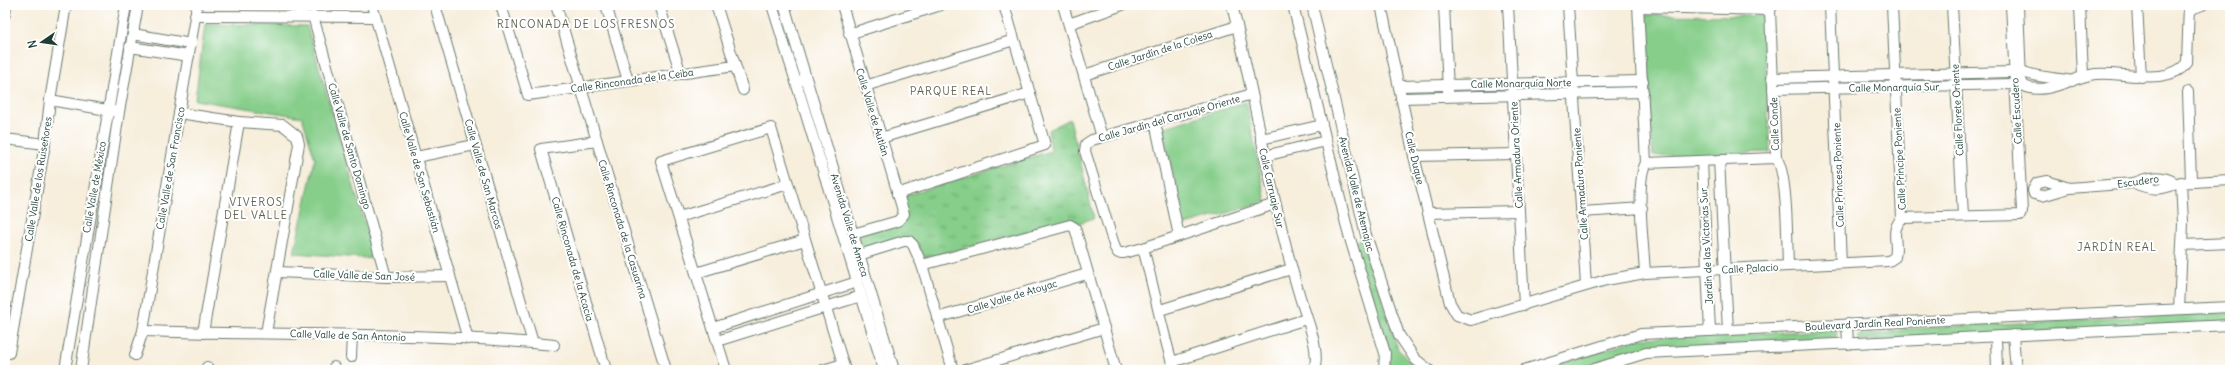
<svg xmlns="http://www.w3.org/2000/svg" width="2235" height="375" font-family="Delius,sans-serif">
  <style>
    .grass { fill: #86ce8a; stroke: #52865f }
    .park { fill: url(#park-tufts); stroke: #52865f }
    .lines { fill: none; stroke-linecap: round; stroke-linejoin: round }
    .minor-casing { stroke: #6b7b6f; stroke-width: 12 }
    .minor { stroke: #fff; stroke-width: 10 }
    .labels { text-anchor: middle; stroke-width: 4; stroke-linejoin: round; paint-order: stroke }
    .street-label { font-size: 10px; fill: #1f3d34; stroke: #fff }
    .neighbourhood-label { font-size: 11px; letter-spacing: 1px; fill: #636453; stroke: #fff }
  </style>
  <defs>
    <pattern id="park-tufts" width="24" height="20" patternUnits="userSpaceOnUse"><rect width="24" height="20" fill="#86ce8a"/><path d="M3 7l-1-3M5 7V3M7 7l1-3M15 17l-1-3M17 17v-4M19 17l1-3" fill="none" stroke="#6da872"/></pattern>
  </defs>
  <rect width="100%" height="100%" fill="#fff"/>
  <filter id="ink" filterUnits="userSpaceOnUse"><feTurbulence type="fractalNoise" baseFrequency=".025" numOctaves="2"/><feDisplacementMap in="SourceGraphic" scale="8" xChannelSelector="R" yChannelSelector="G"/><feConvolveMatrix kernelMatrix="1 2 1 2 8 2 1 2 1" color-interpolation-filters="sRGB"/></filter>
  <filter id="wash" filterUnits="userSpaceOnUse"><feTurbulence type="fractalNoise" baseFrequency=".012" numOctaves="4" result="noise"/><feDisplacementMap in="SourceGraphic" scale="16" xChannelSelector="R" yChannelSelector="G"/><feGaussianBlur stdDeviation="0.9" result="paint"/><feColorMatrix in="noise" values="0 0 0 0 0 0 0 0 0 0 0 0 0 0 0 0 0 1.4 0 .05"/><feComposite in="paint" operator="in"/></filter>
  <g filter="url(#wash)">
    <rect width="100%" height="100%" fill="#f7eedc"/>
    <g class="grass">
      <path d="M1646,15l117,1 7,136 -117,4z"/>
      <path d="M205,24l102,2 68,233 -81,-6 21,-94 -13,-42 -107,-17z"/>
      <path d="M1246,102l20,100 -81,23 -23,-97z"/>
      <path d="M2230,312v9l-370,20 -2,-6 30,-2 17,-4z"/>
      <path d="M1837,330l-1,8 -192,12 -65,20h-34l16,-7 80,-25z"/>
    </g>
    <g class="park">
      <path d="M1070,119l24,99 -18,6 -5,-3 -146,37 -8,-15 -55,8 -5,-16 41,-12 5,-27 148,-45 -3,-21z"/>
      <path d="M1363,238l35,111 21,21h-29l-2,-24 -34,-103z"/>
    </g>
  </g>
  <g filter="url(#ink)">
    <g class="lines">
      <g class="minor-casing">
        <g id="minor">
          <path d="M372,5l96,334"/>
          <path d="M435,5l98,338"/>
          <path d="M501,5l27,90 207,-29"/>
          <path d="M556,5l110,365"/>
          <path d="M606,5l22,76"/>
          <path d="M659,5l22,69"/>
          <path d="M716,5l27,85"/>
          <path d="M772,5l24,77 6,-2"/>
          <path d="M784,5l110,365"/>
          <path d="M842,5l62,209 -6,7 -45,13"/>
          <path d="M1063,5l39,132"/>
          <path d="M1232,5c24,97 39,196 68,292 6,20 21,54 14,73"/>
          <path d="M1293,5l55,227 37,121 -1,17"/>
          <path d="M1312,5l54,230 33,100 16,24 14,11"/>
          <path d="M1381,5l33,151 36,147 7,12 14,5 135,-40 39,-7 244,-12 6,-4c4,-16 -6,-25 7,-39l118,-3 2,-4 -11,-206"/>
          <path d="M1444,5l4,86"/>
          <path d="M1508,5l16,300"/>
          <path d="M1568,5l18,280"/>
          <path d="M1638,5l8,158c-11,17 -2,87 -1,110"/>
          <path d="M1773,5l-3,5 6,148c12,13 11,87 12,108"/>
          <path d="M1830,5l11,258"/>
          <path d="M1892,5l10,213"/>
          <path d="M1952,5l11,211"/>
          <path d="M2018,5l3,75 3,6c23,10 48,-9 71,-12 26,-3 72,13 92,-11l2,-58"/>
          <path d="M2080,5l3,71"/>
          <path d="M2137,5l4,72"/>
          <path d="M1639,7l131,3"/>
          <path d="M2189,10l13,-5"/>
          <path d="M5,14l1,-9"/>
          <path d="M195,16l180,1"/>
          <path d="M313,16l73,261"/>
          <path d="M1069,24l53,-19"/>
          <path d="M133,34l58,10"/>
          <path d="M849,34l92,-29"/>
          <path d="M130,47l59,9"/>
          <path d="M2021,70c8,7 38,8 51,11"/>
          <path d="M1084,75l153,-49"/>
          <path d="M1772,78l242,-6"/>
          <path d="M796,82l88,288"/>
          <path d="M865,86l149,-46"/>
          <path d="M1399,86l244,-5"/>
          <path d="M1773,89l242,-5"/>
          <path d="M2188,92l3,89"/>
          <path d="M1252,94l-160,46 -6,4 -1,7 30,97 3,5h6l19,-5 132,-44"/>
          <path d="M1401,98l242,-6"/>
          <path d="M50,100l63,11"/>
          <path d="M179,113l60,9 44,3 14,11 2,8 -33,189"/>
          <path d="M1155,122l24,114"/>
          <path d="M881,138l149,-45"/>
          <path d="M5,139l40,5"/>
          <path d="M1261,139l61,-14"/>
          <path d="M597,141l-56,8 65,221"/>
          <path d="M1265,156l61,-15"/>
          <path d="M1414,156l102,-2"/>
          <path d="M416,157l59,-12"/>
          <path d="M1719,160l9,170"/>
          <path d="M1702,161l8,170"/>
          <path d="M1646,163l130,-5"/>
          <path d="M2047,181l22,7 -27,8 -8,-2 -1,-4 4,-7z"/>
          <path d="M2134,183c15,6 27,9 41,0"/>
          <path d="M2069,188l65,-5c14,-6 28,-9 41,0l55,-3"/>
          <path d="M897,194l148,-49 -41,-140"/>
          <path d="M1582,212l60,-4"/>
          <path d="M1428,213l91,-2"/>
          <path d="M679,217l109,-33"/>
          <path d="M2182,245l48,-2"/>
          <path d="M1143,248c11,41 19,82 31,122"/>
          <path d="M859,255l45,-14h5l4,4 9,20 31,105"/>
          <path d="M922,265l148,-40 5,3 41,142"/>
          <path d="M278,272l108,5 64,-1"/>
          <path d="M696,273l109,-33"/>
          <path d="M2179,309l4,-86 -2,-41"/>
          <path d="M1160,310l131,-41"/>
          <path d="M937,318l150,-44"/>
          <path d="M1847,324l1,20"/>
          <path d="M713,328l144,-46"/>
          <path d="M143,331c136,5 274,0 411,14"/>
          <path d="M203,333l36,-211"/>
          <path d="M2013,335l3,35"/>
          <path d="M1996,337l1,33"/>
          <path d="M717,341l144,-45"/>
          <path d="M9,353l36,-209 5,-44 16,-95"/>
          <path d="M135,355l8,-24 54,-326"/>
          <path d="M351,357l1,-22"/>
          <path d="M1172,362l134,-43"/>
          <path d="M65,370l61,-365"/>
          <path d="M81,370l38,-258 19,-107"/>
          <path d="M207,370v-3"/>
          <path d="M334,370v-3"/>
          <path d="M726,370l-65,-209 110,-33 74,242"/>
          <path d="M823,370l20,-6"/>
          <path d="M965,370l139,-42"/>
          <path d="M1524,370l117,-36 589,-27"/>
          <path d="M1591,370l55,-17 584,-28"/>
        </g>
      </g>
      <use href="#minor" class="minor"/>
    </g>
  </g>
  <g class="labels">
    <g class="street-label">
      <text transform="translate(1160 50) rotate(-18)" y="4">Calle Jardín de la Colesa</text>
      <text transform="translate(632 80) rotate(-8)" y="4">Calle Rinconada de la Ceiba</text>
      <text transform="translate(1521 83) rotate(-1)" y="4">Calle Monarquía Norte</text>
      <text transform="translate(1894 87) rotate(-1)" y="4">Calle Monarquía Sur</text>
      <text transform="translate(1957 110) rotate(-93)" y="4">Calle Florete Oriente</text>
      <text transform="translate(2016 111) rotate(-93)" y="4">Calle Escudero</text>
      <text transform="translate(873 112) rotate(73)" y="4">Calle Valle de Autlán</text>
      <text transform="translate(1169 118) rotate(-16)" y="4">Calle Jardín del Carruaje Oriente</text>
      <text transform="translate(1774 124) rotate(-92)" y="4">Calle Conde</text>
      <text transform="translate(350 146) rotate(74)" y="4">Calle Valle de Santo Domingo</text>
      <text transform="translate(1516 155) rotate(-93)" y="4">Calle Armadura Oriente</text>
      <text transform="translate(1415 158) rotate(77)" y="4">Calle Duque</text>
      <text transform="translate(1899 159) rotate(-93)" y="4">Calle Príncipe Poniente</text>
      <text transform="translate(170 168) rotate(-80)" y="4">Calle Valle de San Francisco</text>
      <text transform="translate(420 172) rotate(74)" y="4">Calle Valle de San Sebastián</text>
      <text transform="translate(484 174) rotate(74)" y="4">Calle Valle de San Marcos</text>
      <text transform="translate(1838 175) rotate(-92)" y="4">Calle Princesa Poniente</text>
      <text transform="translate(38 179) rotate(-81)" y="4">Calle Valle de los Ruiseñores</text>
      <text transform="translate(2138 181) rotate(-8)" y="4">Escudero</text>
      <text transform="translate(1580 184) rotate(-94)" y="4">Calle Armadura Poniente</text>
      <text transform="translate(94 187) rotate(-80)" y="4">Calle Valle de México</text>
      <text transform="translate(1272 188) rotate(77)" y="4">Calle Carruaje Sur</text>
      <text transform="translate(1357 194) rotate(76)" y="4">Avenida Valle de Atemajac</text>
      <text transform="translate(850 225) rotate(73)" y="4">Avenida Valle de Ameca</text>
      <text transform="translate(623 229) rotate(73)" y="4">Calle Rinconada de la Casuarina</text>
      <text transform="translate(1706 246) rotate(-93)" y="4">Jardín de las Victorias Sur</text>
      <text transform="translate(573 259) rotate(74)" y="4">Calle Rinconada de la Acacia</text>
      <text transform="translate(1750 268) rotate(-3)" y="4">Calle Palacio</text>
      <text transform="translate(364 275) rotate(2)" y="4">Calle Valle de San José</text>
      <text transform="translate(1012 296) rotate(-17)" y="4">Calle Valle de Atoyac</text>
      <text transform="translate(1875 323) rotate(-3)" y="4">Boulevard Jardín Real Poniente</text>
      <text transform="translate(348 335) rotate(2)" y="4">Calle Valle de San Antonio</text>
    </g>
    <g class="neighbourhood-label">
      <text x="586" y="28">RINCONADA DE LOS FRESNOS</text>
      <text x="951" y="95">PARQUE REAL</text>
      <text x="256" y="206">VIVEROS<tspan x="256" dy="13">DEL VALLE</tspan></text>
      <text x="2117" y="251">JARDÍN REAL</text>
    </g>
  </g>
  <rect width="2235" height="375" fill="none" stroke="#fff" stroke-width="20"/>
  <g transform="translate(42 42) rotate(257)" stroke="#ffffff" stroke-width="3" paint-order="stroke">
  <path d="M0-3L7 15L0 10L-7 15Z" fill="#1f3d34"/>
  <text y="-6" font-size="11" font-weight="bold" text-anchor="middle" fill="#1f3d34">N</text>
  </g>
</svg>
